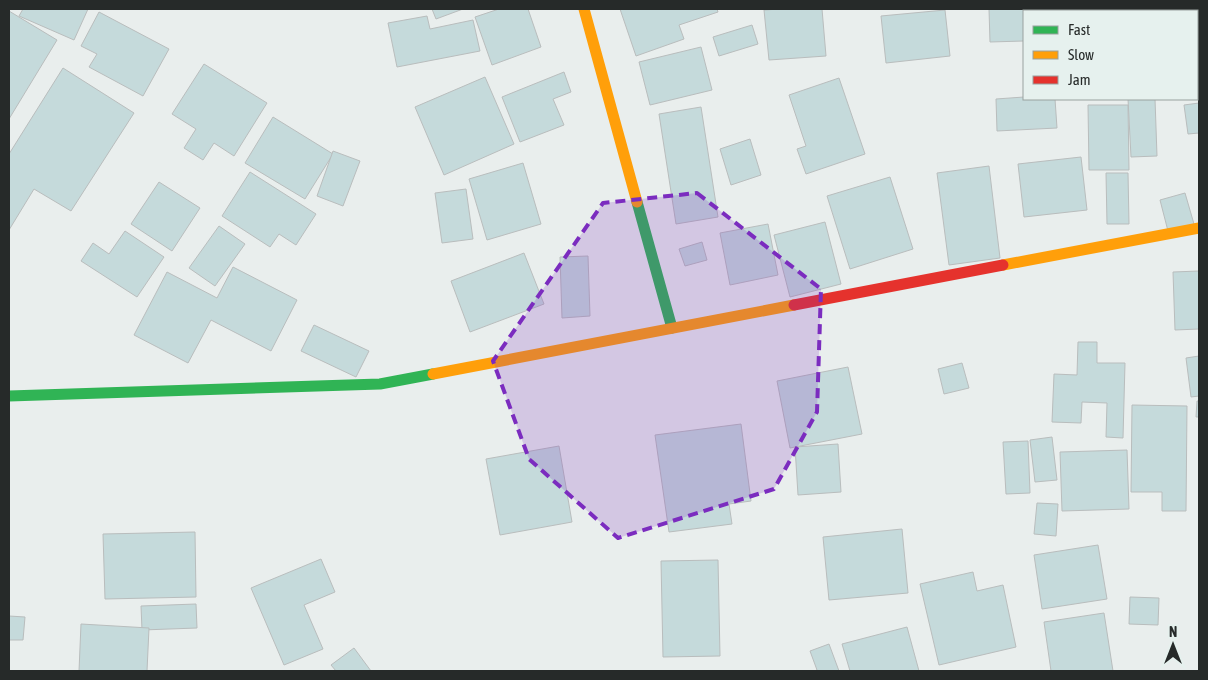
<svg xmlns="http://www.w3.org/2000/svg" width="1208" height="680" font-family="'Asap Condensed',sans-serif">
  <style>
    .building { fill: #c5dadb; stroke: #b9bdbd }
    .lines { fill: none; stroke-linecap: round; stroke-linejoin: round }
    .fast { stroke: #30b455; stroke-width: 11 }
    .slow { stroke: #ff9f0a; stroke-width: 11 }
    .jam { stroke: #e5322d; stroke-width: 11 }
    .marked { fill: #7b2cbf; fill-opacity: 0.2; stroke: #7b2cbf; stroke-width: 4; stroke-dasharray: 10 6; stroke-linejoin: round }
  </style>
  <rect width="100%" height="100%" fill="#e9eeed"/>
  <g class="building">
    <path d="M23,9h65l-14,31 -55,-24z"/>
    <path d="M432,9h31l-27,10z"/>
    <path d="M499,9h29l13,38 -49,18 -17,-48z"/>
    <path d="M620,9h97l1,3 -39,13 5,14 -48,17z"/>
    <path d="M780,9h42l4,47 -57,4 -5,-50z"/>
    <path d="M989,9h64v2h-29v30l-34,1z"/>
    <rect x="1060" y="9" width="51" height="2"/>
    <path d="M945,10l5,46 -64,7 -5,-47z"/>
    <path d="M9,11l48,29 -48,79z"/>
    <path d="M99,12l70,37 -26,47 -54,-29 8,-13 -16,-8z"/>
    <rect x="1197" y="15" width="2" height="18"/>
    <path d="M427,16l3,13 43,-9 7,31 -83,16 -9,-44z"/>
    <path d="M752,25l6,19 -39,12 -6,-19z"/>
    <rect x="1197" y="45" width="2" height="53"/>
    <path d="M701,47l11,43 -62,15 -11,-43z"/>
    <path d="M204,64l63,39 -33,53 -20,-13 -11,17 -19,-12 12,-19 -24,-15z"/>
    <path d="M63,68l71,45 -63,98 -37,-22 -25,41v-76z"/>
    <path d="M564,72l7,20 -18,7 11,26 -44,17 -18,-45z"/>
    <path d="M485,77l29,67 -70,31 -29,-68z"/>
    <path d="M839,78l26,76 -59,20 -9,-25 9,-3 -17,-51z"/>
    <path d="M1024,97v2h31l2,29 -60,3 -1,-32z"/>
    <path d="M1128,99h27l2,57 -26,1z"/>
    <path d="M1199,103v30l-11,1 -4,-29z"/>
    <path d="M1088,105h40l1,65h-40z"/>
    <path d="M701,107l17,110 -42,7 -17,-110z"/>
    <path d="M273,117l60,37 -28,45 -60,-36z"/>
    <path d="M750,139l11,36 -30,10 -11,-36z"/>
    <path d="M333,151l27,10 -17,45 -26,-10z"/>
    <path d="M1081,157l6,53 -63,7 -6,-53z"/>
    <path d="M523,163l18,61 -54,16 -18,-61z"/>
    <path d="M989,166l11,92 -51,7 -12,-92z"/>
    <path d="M250,172l66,42 -20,31 -17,-11 -9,13 -48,-31z"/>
    <path d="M1106,173h22l1,51h-22z"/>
    <path d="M890,177l23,72 -63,20 -23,-73z"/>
    <path d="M159,182l41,26 -28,43 -41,-27z"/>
    <path d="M466,189l7,50 -31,4 -7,-50z"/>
    <path d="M1185,193l9,31 -26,7 -8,-31z"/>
    <path d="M825,222l16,62 -51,13 -16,-62z"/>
    <path d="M768,224l10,51 -48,10 -10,-52z"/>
    <path d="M219,226l26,18 -30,42 -26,-18z"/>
    <path d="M125,231l39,26 -27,40 -56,-36 12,-18 16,11z"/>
    <path d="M702,242l5,18 -22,6 -6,-17z"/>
    <path d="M524,253l20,51 -74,28 -19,-51z"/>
    <path d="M588,256l2,60 -28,2 -2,-61z"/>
    <path d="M233,267l64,33 -26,51 -60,-31 -23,43 -54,-28 33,-63 50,26z"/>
    <path d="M1199,271v58l-24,1 -2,-58z"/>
    <path d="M314,325l55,26 -13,26 -55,-26z"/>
    <path d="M1078,342h19v21h28l-2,75 -17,-1 1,-34 -25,-1 -1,21 -29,-1 2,-48 23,1z"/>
    <path d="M1199,356v40l-8,1 -5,-39z"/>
    <path d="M962,363l7,25 -25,6 -6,-25z"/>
    <path d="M848,367l14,67 -72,14 -13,-67z"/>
    <path d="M1197,401h2v16h-3z"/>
    <path d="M1132,405l55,1 -1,105h-24v-19h-31z"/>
    <path d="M741,424l10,77 -22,3 3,20 -63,8 -14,-97z"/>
    <path d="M1052,437l5,43 -22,2 -5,-42z"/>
    <path d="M1028,441l2,52 -24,1 -3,-52z"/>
    <path d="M838,444l3,48 -43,3 -3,-48z"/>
    <path d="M559,446l13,76 -72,13 -14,-76z"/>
    <path d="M1127,450l2,59 -67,2 -2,-59z"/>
    <path d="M1037,503l21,1 -2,32 -22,-2z"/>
    <path d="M902,529l6,64 -79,7 -6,-63z"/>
    <path d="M195,532l1,65 -91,2 -2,-65z"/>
    <path d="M1098,545l9,54 -65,10 -8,-54z"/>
    <path d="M321,559l14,33 -31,13 19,44 -39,16 -33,-77z"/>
    <path d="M718,560l2,96 -57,1 -2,-96z"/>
    <path d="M973,572l4,19 26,-6 13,62 -77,18 -19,-81z"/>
    <path d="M1130,597l29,1 -1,27 -29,-1z"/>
    <path d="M196,604l1,24 -55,2 -1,-24z"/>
    <path d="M1104,613l9,58h-62l-7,-49z"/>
    <path d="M9,616l16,1 -2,23h-14z"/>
    <path d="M81,624l68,4 -2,43h-68z"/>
    <path d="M907,627l12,44h-69l-8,-27z"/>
    <path d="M829,644l10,27h-24l2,-1 -7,-19z"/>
    <path d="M354,648l17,23h-35l-5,-6z"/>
  </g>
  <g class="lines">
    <g class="fast">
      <path d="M637,202l35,126"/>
      <path d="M9,396l371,-12 53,-10"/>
    </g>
    <g class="slow">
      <path d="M584,9l53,193"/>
      <path d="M1003,265l196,-37"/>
      <path d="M433,374l361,-69"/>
    </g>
    <path class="jam" d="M794,305l209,-40"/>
  </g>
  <path class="marked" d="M697,193l124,96 -4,123 -43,77 -156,49 -89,-79 -36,-98 110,-158z"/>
  <rect width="1208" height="680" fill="none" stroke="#262a29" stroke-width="20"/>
  <rect x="1023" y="10" width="175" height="90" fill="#e6f1ee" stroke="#99a19f"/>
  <rect x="1033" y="26" width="25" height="8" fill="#30b455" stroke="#99a19f"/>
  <text x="1068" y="35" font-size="15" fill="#262a29">Fast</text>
  <rect x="1033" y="51" width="25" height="8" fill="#ff9f0a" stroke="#99a19f"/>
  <text x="1068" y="60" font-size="15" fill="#262a29">Slow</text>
  <rect x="1033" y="76" width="25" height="8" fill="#e5322d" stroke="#99a19f"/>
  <text x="1068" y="85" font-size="15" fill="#262a29">Jam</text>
  <g transform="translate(1173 645)" stroke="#e6f1ee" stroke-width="4" paint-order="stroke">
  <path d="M0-4L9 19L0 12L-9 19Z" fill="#262a29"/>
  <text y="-8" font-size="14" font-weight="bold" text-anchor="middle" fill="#262a29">N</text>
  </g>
</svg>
